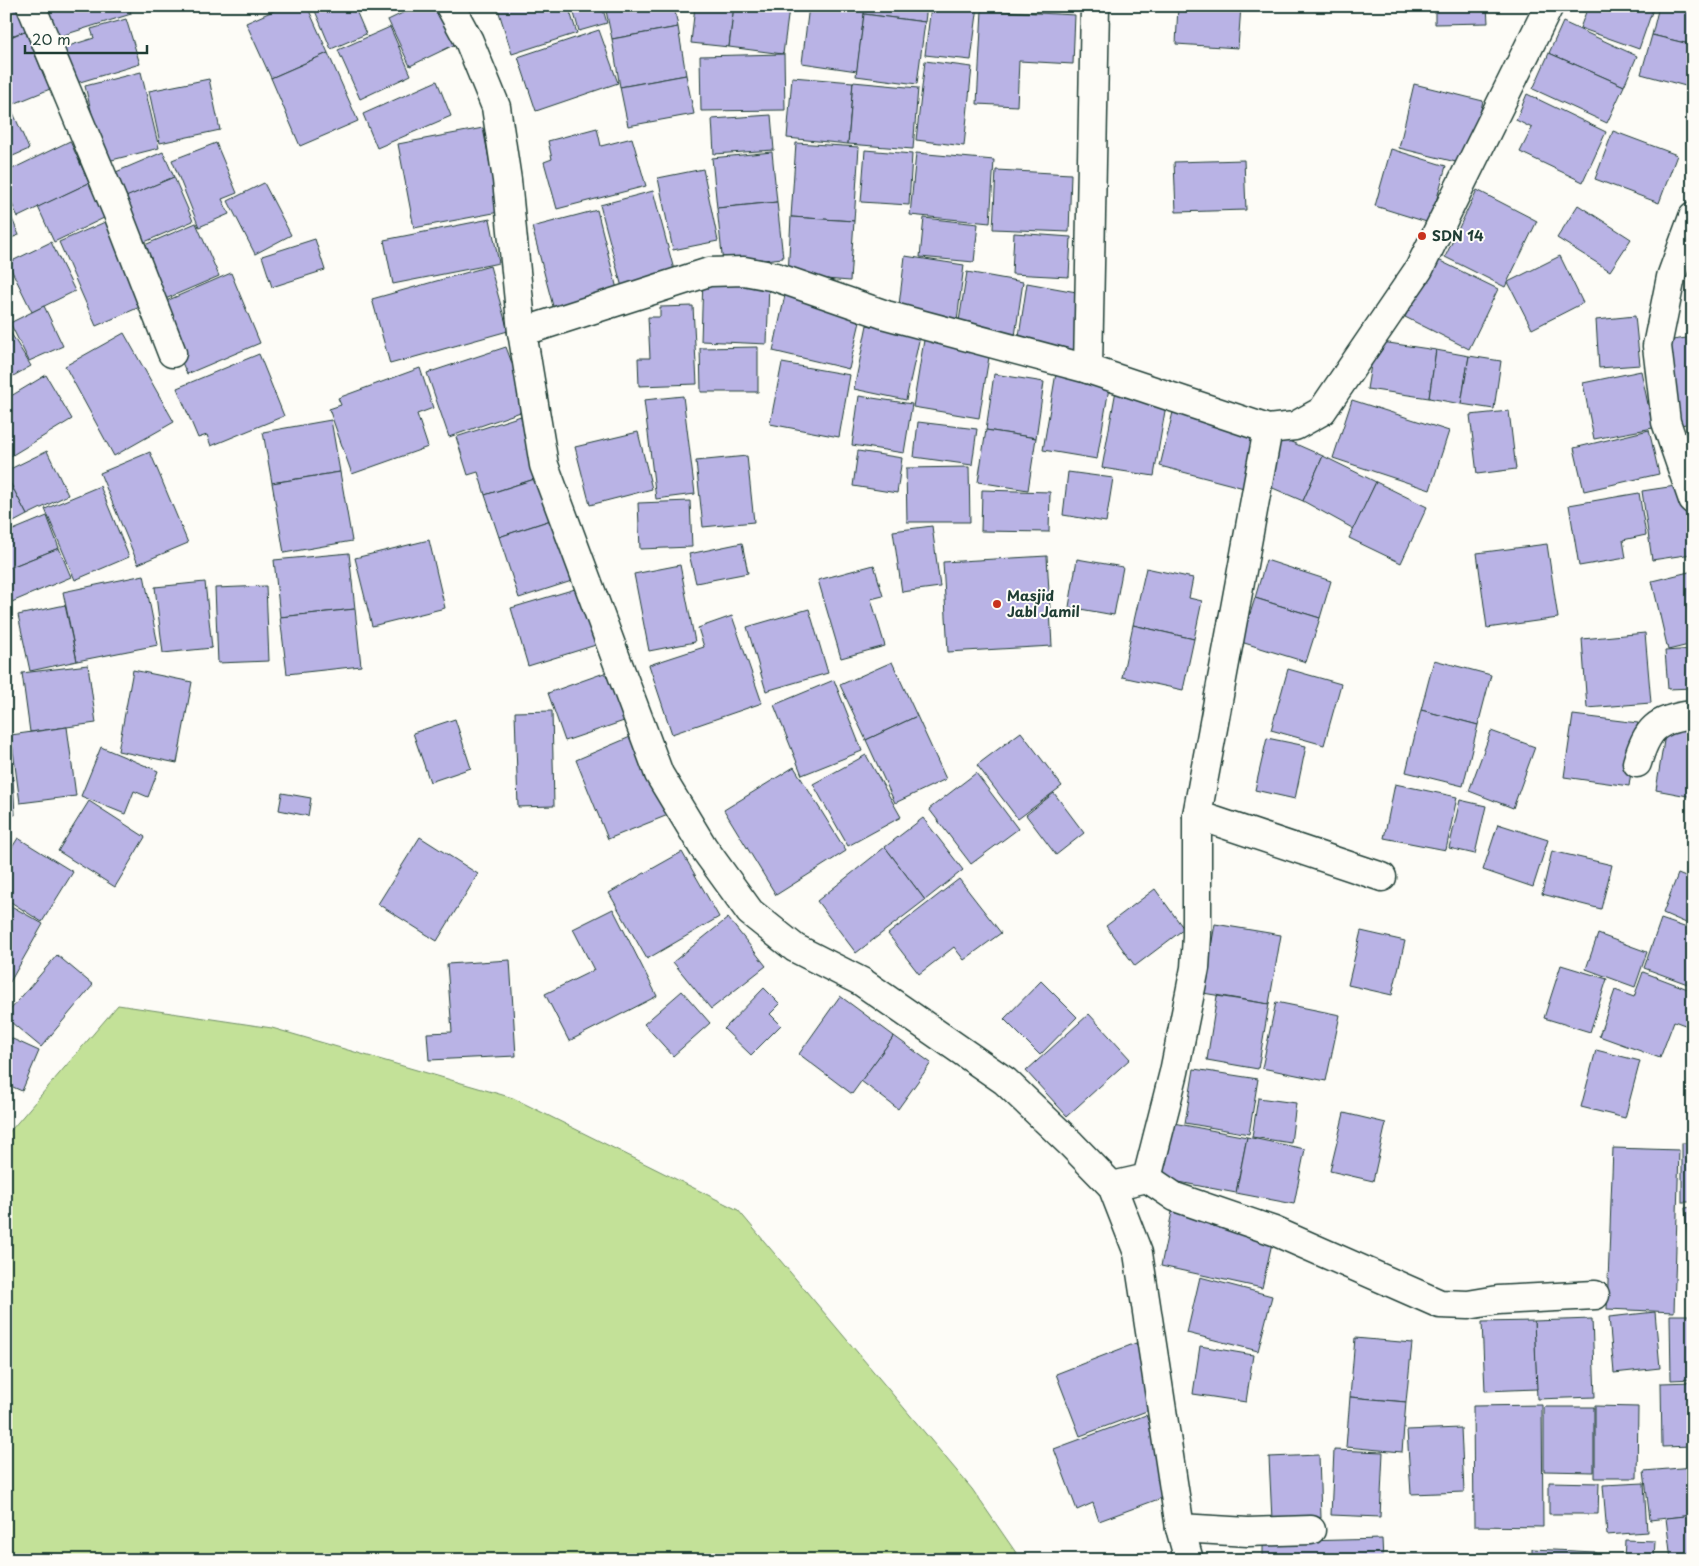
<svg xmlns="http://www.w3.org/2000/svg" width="1699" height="1566" font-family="'Playpen Sans',sans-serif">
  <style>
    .green { fill: #c3e198; stroke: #718f66 }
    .building { fill: #b9b3e5; stroke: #1f3d34 }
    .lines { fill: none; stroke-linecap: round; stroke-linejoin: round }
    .minor-casing { stroke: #1f3d34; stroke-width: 31 }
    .minor { stroke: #fdfcf7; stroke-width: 28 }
    .poi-dot { fill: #c8321e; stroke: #fdfcf7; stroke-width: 2 }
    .labels { text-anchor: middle; stroke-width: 4; stroke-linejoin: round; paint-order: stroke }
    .poi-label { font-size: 14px; font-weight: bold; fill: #1f3d34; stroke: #fdfcf7; text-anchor: start }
  </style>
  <rect width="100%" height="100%" fill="#fdfcf7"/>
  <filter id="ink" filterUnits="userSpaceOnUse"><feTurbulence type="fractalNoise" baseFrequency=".02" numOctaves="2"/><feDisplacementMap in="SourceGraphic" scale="10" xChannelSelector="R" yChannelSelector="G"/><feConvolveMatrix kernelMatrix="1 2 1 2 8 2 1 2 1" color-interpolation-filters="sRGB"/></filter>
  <g filter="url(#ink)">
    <path class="green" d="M118,1005l154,23 241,70 225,112 234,279 49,71h-1015v-424z"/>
    <g class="building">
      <path d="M6,6h15l9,23 -24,9z"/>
      <path d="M41,6h88l2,8 -80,25z"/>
      <path d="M284,6h23l21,47 -57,25 -25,-55z"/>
      <path d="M313,6h41l12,28 -35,15z"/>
      <path d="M417,6h23l18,37 -48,23 -22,-46z"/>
      <path d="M497,6h71l9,27 -65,21z"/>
      <path d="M572,6h30l5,17 -28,8z"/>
      <path d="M605,6h69l4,21 -66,12z"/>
      <path d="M695,6h39l-5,41 -38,-4z"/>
      <path d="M734,6h32l23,3 -6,45 -54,-7z"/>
      <path d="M782,6h24l-1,5z"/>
      <path d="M809,6h56l-8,65 -55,-8z"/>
      <path d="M865,6h62l-2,16 -61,-8z"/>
      <path d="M931,6h47l-7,54 -46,-5z"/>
      <path d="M1178,6h63l-3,42 -62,-4z"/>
      <path d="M1435,6h52l1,17 -53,1z"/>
      <path d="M1571,6h83l-15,43 -59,-21 6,-16z"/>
      <path d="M1659,6h34v39l-41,-10z"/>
      <path d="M982,10l93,5 -2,49 -54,-3 -2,45 -40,-2z"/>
      <path d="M864,14l61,8 -8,62 -61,-8z"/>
      <path d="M126,19l14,45 -70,21 -11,-36 35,-11 -3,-9z"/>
      <path d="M1563,22l74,34 -13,30 -75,-33z"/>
      <path d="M390,27l21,48 -51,24 -22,-49z"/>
      <path d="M678,27l8,48 -66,12 -8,-48z"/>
      <path d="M599,30l19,53 -82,28 -18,-54z"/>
      <path d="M25,31l25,58 -44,18v-68z"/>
      <path d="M1652,35l41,10v43l-52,-14z"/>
      <path d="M328,53l30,68 -58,25 -29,-68z"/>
      <path d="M1549,53l75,33 -17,37 -74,-34z"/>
      <path d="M784,54l1,56 -84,1 -1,-55z"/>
      <path d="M925,61l47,6 -8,79 -48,-6z"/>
      <path d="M141,72l18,76 -55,14 -19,-76z"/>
      <path d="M686,75l8,39 -66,12 -8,-39z"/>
      <path d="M792,77l61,5 -5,62 -61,-6z"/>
      <path d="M209,79l11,51 -60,13 -11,-52z"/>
      <path d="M437,81l14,35 -74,32 -14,-34z"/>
      <path d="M853,82l65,6 -5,61 -65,-5z"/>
      <path d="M1414,84l69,17 -15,64 -69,-17z"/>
      <path d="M1527,94l79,38 -23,50 -63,-30 12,-24 -16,-8z"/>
      <path d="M11,108l18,41 -23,10v-49z"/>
      <path d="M771,115l3,35 -60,4 -2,-35z"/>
      <path d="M483,128l16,84 -85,16 -16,-84z"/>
      <path d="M597,128l4,18 31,-8 14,48 -89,23 -13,-47 8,-3 -4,-18z"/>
      <path d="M1613,131l64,24 -18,48 -64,-24z"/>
      <path d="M70,141l19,42 -71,34 -12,-26v-19z"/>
      <path d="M216,143l21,50 -15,6 7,15 -30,13 -27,-67z"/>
      <path d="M796,143l63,4 -5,74 -63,-4z"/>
      <path d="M1391,149l55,17 -16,57 -55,-17z"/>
      <path d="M865,150l47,4 -3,51 -48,-3z"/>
      <path d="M163,152l11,25 -47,20 -11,-25z"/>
      <path d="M772,152l5,50 -60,6 -5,-50z"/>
      <path d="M916,153l78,7 -4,63 -80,-8z"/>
      <path d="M1244,160l2,50 -70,2 -2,-50z"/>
      <path d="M703,169l15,72 -45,9 -15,-72z"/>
      <path d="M996,170l75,4 -2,58 -76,-3z"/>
      <path d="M174,177l19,44 -53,23 -19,-45z"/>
      <path d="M89,183l17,34 -52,25 -16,-35z"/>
      <path d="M264,183l27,52 -36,19 -27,-53z"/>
      <path d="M1477,190l60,31 -32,66 -60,-30z"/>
      <path d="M653,191l24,90 -53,14 -24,-90z"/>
      <path d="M777,202l6,56 -60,6 -6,-56z"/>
      <path d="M6,205l13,30 -13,5z"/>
      <path d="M1578,205l53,34 -21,32 -53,-33z"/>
      <path d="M597,210l21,83 -64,17 -22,-83z"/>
      <path d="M791,217l63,4 -4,60 -62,-5z"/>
      <path d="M924,218l54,6 -4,38 -54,-5z"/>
      <path d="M112,219l37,84 -53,23 -37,-84z"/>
      <path d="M490,219l9,44 -106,21 -9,-44z"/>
      <path d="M196,223l23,53 -56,24 -23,-53z"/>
      <path d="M1014,233l57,4 -2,40 -57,-3z"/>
      <path d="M315,239l10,31 -53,17 -10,-31z"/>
      <path d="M51,242l24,49 -43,21 -24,-49z"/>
      <path d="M905,256l59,9 -7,56 -59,-8z"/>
      <path d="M1560,256l23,47 -51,26 -24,-47z"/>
      <path d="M1434,258l64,31 -29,60 -64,-32z"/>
      <path d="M490,266l18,65 -118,33 -18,-65z"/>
      <path d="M967,272l56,10 -8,54 -57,-9z"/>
      <path d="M231,273l29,70 -73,31 -30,-69z"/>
      <path d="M703,278l66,4 -2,62 -66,-3z"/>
      <path d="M1027,283l55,10 -9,59 -55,-9z"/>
      <path d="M785,295l77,18 -13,56 -76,-18z"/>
      <path d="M44,306l19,40 -34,15 -19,-38z"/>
      <path d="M693,306l4,78 -58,2 -1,-28h12l-2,-41h12v-10z"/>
      <path d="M1635,316l5,49 -41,3 -3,-48z"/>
      <path d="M6,325l25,41 -25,14z"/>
      <path d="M867,325l53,11 -14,64 -52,-11z"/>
      <path d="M124,333l50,89 -60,34 -49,-90z"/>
      <path d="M1693,337v86l-13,2 -14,-84z"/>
      <path d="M924,340l66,11 -11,67 -66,-11z"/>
      <path d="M1375,341l61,9 -7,48 -62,-9z"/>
      <path d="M506,347l23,62 -80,28 -22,-64z"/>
      <path d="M758,347v45h-57l-1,-44z"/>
      <path d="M1436,350l33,6 -8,48 -32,-6z"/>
      <path d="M259,354l25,62 -73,30 -4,-11 -9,3 -21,-50z"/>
      <path d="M1469,356l32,5 -7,48 -33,-5z"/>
      <path d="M782,363l68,12 -11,62 -69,-13z"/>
      <path d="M420,368l13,40 -16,6 11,33 -76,27 -23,-65 12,-4 -3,-7z"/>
      <path d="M1641,371l12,57 -59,11 -11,-56z"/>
      <path d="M1056,373l54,9 -13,77 -54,-9z"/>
      <path d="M994,374l50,8 -8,56 -50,-8z"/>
      <path d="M46,375l26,44 -66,40v-60z"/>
      <path d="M1116,390l51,9 -13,77 -52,-8z"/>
      <path d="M683,396l12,98 -39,5 -12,-99z"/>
      <path d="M859,396l53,8 -8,49 -52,-8z"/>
      <path d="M1352,400l97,31 -19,59 -97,-32z"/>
      <path d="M1174,408l85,23 -15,57 -84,-22z"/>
      <path d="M1509,411l7,58 -39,5 -7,-59z"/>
      <path d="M524,415l20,61 -59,19 -7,-23 -10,3 -12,-38z"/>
      <path d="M331,420l9,52 -68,11 -9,-51z"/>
      <path d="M918,422l59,7 -5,36 -58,-8z"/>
      <path d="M986,430l50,8 -8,52 -50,-8z"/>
      <path d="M1649,430l10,44 -75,17 -10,-43z"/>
      <path d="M638,432l14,57 -62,16 -15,-58z"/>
      <path d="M1282,438l41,18 -20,45 -42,-18z"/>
      <path d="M47,451l21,44 -41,20 -21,-40v-4z"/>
      <path d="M858,451l44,7 -5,35 -44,-7z"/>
      <path d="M150,452l38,91 -50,21 -38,-91z"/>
      <path d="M747,456l7,66 -51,5 -7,-66z"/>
      <path d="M1323,456l53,26 -22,47 -51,-28z"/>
      <path d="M969,467l1,55h-63l-1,-54z"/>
      <path d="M340,472l12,69 -68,12 -12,-70z"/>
      <path d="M1068,472l45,6 -7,44 -43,-7z"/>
      <path d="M6,475l21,40 -21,11z"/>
      <path d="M544,476l13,42 -58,19 -14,-42z"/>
      <path d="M1376,482l51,25 -26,56 -52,-25z"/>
      <path d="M1682,485l10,69 -40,6 -10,-69z"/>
      <path d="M100,486l29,71 -54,23 -30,-71z"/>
      <path d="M982,490l68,2 -1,40 -68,-1z"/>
      <path d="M1639,493l7,42 -23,5 3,18 -47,8 -10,-61z"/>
      <path d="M690,501l2,46 -52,2 -2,-46z"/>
      <path d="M47,516l12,32 -53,21v-36z"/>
      <path d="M557,518l21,61 -59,19 -20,-61z"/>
      <path d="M932,526l8,61 -38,5 -9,-61z"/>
      <path d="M429,540l16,68 -73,18 -17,-68z"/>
      <path d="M742,543l6,30 -52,10 -7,-29z"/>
      <path d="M1547,544l11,74 -71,10 -10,-75z"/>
      <path d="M59,548l12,29 -64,27 -1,-35z"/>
      <path d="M349,553l6,56 -75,8 -6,-57z"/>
      <path d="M1047,556l5,90 -104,6 -5,-90z"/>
      <path d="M1077,559l46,8 -9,48 -45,-8z"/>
      <path d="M1266,560l65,21 -11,37 -65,-20z"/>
      <path d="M680,565l15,77 -46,9 -15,-77z"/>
      <path d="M874,565l9,31 -12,3 14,47 -44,12 -23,-78z"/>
      <path d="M1146,568l47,10 -4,20 13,3 -8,38 -61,-14z"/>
      <path d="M1693,571v73l-25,6 -16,-69z"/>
      <path d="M144,575l14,70 -81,16 -14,-69z"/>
      <path d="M205,582l7,66 -49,5 -8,-66z"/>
      <path d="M266,586l3,75 -51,2 -3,-75z"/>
      <path d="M582,587l17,57 -71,22 -17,-58z"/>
      <path d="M1255,598l65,20 -14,44 -65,-20z"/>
      <path d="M65,605l12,56 -47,10 -12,-56z"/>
      <path d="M355,609l6,57 -74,8 -7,-57z"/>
      <path d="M809,609l19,64 -62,18 -19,-64z"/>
      <path d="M732,616l30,87 -90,31 -23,-69 55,-18 -6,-19z"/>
      <path d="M1133,625l61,14 -11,51 -61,-13z"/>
      <path d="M1645,633l6,70 -64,5 -5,-69z"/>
      <path d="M1693,649v39l-25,1 -3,-38z"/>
      <path d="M1434,660l57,15 -13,50 -57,-15z"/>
      <path d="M892,662l25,54 -51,24 -26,-55z"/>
      <path d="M88,665l8,58 -66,9 -8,-59z"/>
      <path d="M1288,669l53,15 -17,61 -53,-15z"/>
      <path d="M133,670l59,12 -15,81 -59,-12z"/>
      <path d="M607,672l17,49 -59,20 -17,-48z"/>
      <path d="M834,680l28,71 -60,24 -28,-70z"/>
      <path d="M1421,710l57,15 -15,61 -57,-14z"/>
      <path d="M552,711l2,95 -36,1 -3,-95z"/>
      <path d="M1573,715l65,8 -9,63 -65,-9z"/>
      <path d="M917,716l29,63 -51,24 -29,-63z"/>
      <path d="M455,719l16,49 -41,14 -17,-49z"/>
      <path d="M1667,722l26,4v71l-37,-7z"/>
      <path d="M67,727l9,69 -56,7 -9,-68z"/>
      <path d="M1491,731l44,16 -22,61 -44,-17z"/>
      <path d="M1021,732l41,54 -44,33 -41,-54z"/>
      <path d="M635,735l33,80 -60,24 -32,-79z"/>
      <path d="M1267,738l39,8 -11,53 -40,-9z"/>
      <path d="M6,741h5l4,74h-9z"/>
      <path d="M101,747l57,24 -10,26 -14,-6 -9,23 -44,-18z"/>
      <path d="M866,755l35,62 -53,29 -35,-62z"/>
      <path d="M794,767l52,84 -70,44 -52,-85z"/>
      <path d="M976,773l42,56 -47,35 -42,-55z"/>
      <path d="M1395,784l62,13 -11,53 -62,-12z"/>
      <path d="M282,793l29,5 -3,18 -29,-6z"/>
      <path d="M1054,793l30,40 -28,22 -30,-40z"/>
      <path d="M1460,800l26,6 -11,48 -26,-6z"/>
      <path d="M89,801l56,36 -30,50 -57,-36z"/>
      <path d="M923,818l40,52 -38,30 -40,-53z"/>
      <path d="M1498,824l50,16 -15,47 -50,-17z"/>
      <path d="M420,837l58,37 -41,67 -59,-37z"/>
      <path d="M18,838l55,34 -31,50 -36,-23v-42z"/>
      <path d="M885,847l40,53 -69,53 -39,-52z"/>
      <path d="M1552,851l60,14 -11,44 -59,-15z"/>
      <path d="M682,852l37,65 -72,42 -38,-66z"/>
      <path d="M1678,874l15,6v46l-30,-13z"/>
      <path d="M959,879l42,54 -37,27 -10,-13 -35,27 -31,-40z"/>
      <path d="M1155,889l29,40 -49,37 -29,-40z"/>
      <path d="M6,903l37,21 -33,58 -4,-2z"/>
      <path d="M613,909l44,87 -88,45 -24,-47 49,-24 -21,-41z"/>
      <path d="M728,918l38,48 -55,43 -38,-47z"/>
      <path d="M1661,919l32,11v56l-49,-18z"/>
      <path d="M1215,924l66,11 -12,69 -66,-11z"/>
      <path d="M1361,931l44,10 -13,54 -44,-10z"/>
      <path d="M1598,934l49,18 -12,35 -49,-18z"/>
      <path d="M57,955l36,30 -52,62 -35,-29v-3z"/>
      <path d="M510,960l6,96 -87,4 -2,-27 25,-1 -5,-68z"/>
      <path d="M1561,965l46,14 -17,53 -46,-14z"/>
      <path d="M1643,972l50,19v37l-19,-7 -14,37 -61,-22 16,-46 19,7z"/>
      <path d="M1041,981l36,36 -37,38 -36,-36z"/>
      <path d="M764,988l16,16 -10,10 11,11 -30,30 -27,-26z"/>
      <path d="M682,991l28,32 -37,33 -29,-32z"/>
      <path d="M840,996l54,40 -42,58 -53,-40z"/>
      <path d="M1217,996l52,8 -11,65 -51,-9z"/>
      <path d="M1276,1002l64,13 -14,66 -64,-13z"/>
      <path d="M1089,1014l41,45 -63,57 -41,-45z"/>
      <path d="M6,1036l33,15 -17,40 -16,-7z"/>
      <path d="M894,1036l37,27 -33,46 -37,-28z"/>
      <path d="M1596,1050l44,11 -15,57 -44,-11z"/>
      <path d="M1194,1069l64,10 -9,55 -64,-11z"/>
      <path d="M1258,1098l38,5 -5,40 -39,-6z"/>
      <path d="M1344,1113l42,10 -13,58 -43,-10z"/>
      <path d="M1168,1122l79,15 -11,56 -78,-15z"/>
      <path d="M1247,1137l58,12 -11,55 -58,-11z"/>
      <rect x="1682" y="1143" width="11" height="59"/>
      <path d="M1613,1148l66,2 -5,162 -67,-3z"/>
      <path d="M1693,1207v46h-4l-4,-45z"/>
      <path d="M1172,1212l102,22 -12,54 -101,-22z"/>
      <path d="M1200,1277l72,19 -14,55 -71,-18z"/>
      <path d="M1655,1312l5,56 -46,5 -5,-56z"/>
      <path d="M1670,1315h23v64l-22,1z"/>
      <path d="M1592,1319l3,78 -58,2 -3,-78z"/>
      <path d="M1534,1321l3,68 -52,2 -3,-69z"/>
      <path d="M1355,1338l57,5 -6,59 -56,-5z"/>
      <path d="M1136,1343l24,63 -80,30 -24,-62z"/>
      <path d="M1200,1346l53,9 -7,47 -53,-8z"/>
      <path d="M1693,1382v64l-31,1 -1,-64z"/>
      <path d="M1350,1397l56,5 -4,50 -56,-5z"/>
      <path d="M1542,1405l1,122 -69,-1 -1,-120z"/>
      <path d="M1595,1406l43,1 -1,71h-42z"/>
      <path d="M1544,1407h50v65l-50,-1z"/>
      <path d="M1146,1415l22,60 -11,4 7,18 -65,24 -6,-18 -16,7 -23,-61z"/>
      <path d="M1461,1428l3,64 -53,2 -4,-64z"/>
      <path d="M1334,1450l49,2 -3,65 -49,-2z"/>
      <path d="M1319,1455l2,63 -49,2 -3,-63z"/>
      <path d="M1693,1467v48l-43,5 -6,-49z"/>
      <path d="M1549,1482l50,1 -1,31h-49z"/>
      <path d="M1644,1483l3,49 -40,3 -4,-50z"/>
      <path d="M1693,1515v45h-22l-5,-42z"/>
      <path d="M1382,1539l1,21h-120v-18z"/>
      <path d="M1625,1540l30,1 -1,19h-30z"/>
      <path d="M1532,1549l63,3 -1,8h-62z"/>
      <path d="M1399,1554l67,1v5h-67z"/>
    </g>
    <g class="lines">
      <g class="minor-casing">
        <g id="minor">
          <path d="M31,6l87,208 54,139"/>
          <path d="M450,6l19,35 27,66 11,73 15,152 22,133 115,309 44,73 47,65 45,36 67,34 143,99 66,63 41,42 26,67 42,275 9,32"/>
          <path d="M1693,217l-22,60 -14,69 9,76 27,78"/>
          <path d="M522,332l187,-60 35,-1 32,6 110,38 202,54 180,60 27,-3 27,-15 97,-142 130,-263"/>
          <path d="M1088,369l7,-363"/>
          <path d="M1637,763c10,-34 19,-44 56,-48"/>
          <path d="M1197,815l185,62"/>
          <path d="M1147,1178l28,19 99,34 166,73 28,1 30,-5 97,-5"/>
          <path d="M1112,1186l35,-8 27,-106 21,-104 2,-32v-121l71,-386"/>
          <path d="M1180,1528l68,4 63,-2"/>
        </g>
      </g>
      <use href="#minor" class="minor"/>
    </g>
  </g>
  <g class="poi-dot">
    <circle cx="1422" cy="236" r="5"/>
    <circle cx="997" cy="604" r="5"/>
  </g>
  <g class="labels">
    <g class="poi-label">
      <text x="1432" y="241">SDN 14</text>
      <text x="1007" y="601">Masjid<tspan x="1007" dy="16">Jabl Jamil</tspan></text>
    </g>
  </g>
  <rect width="1699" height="1566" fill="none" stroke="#fdfcf7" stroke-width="25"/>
  <rect x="12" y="12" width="1674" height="1541" fill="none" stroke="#1f3d34" stroke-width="2" filter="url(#ink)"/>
  <path d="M25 45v8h122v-8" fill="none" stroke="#1f3d34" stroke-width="2.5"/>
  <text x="32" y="45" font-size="15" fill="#1f3d34" stroke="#fdfcf7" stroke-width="4" paint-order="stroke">20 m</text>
</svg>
